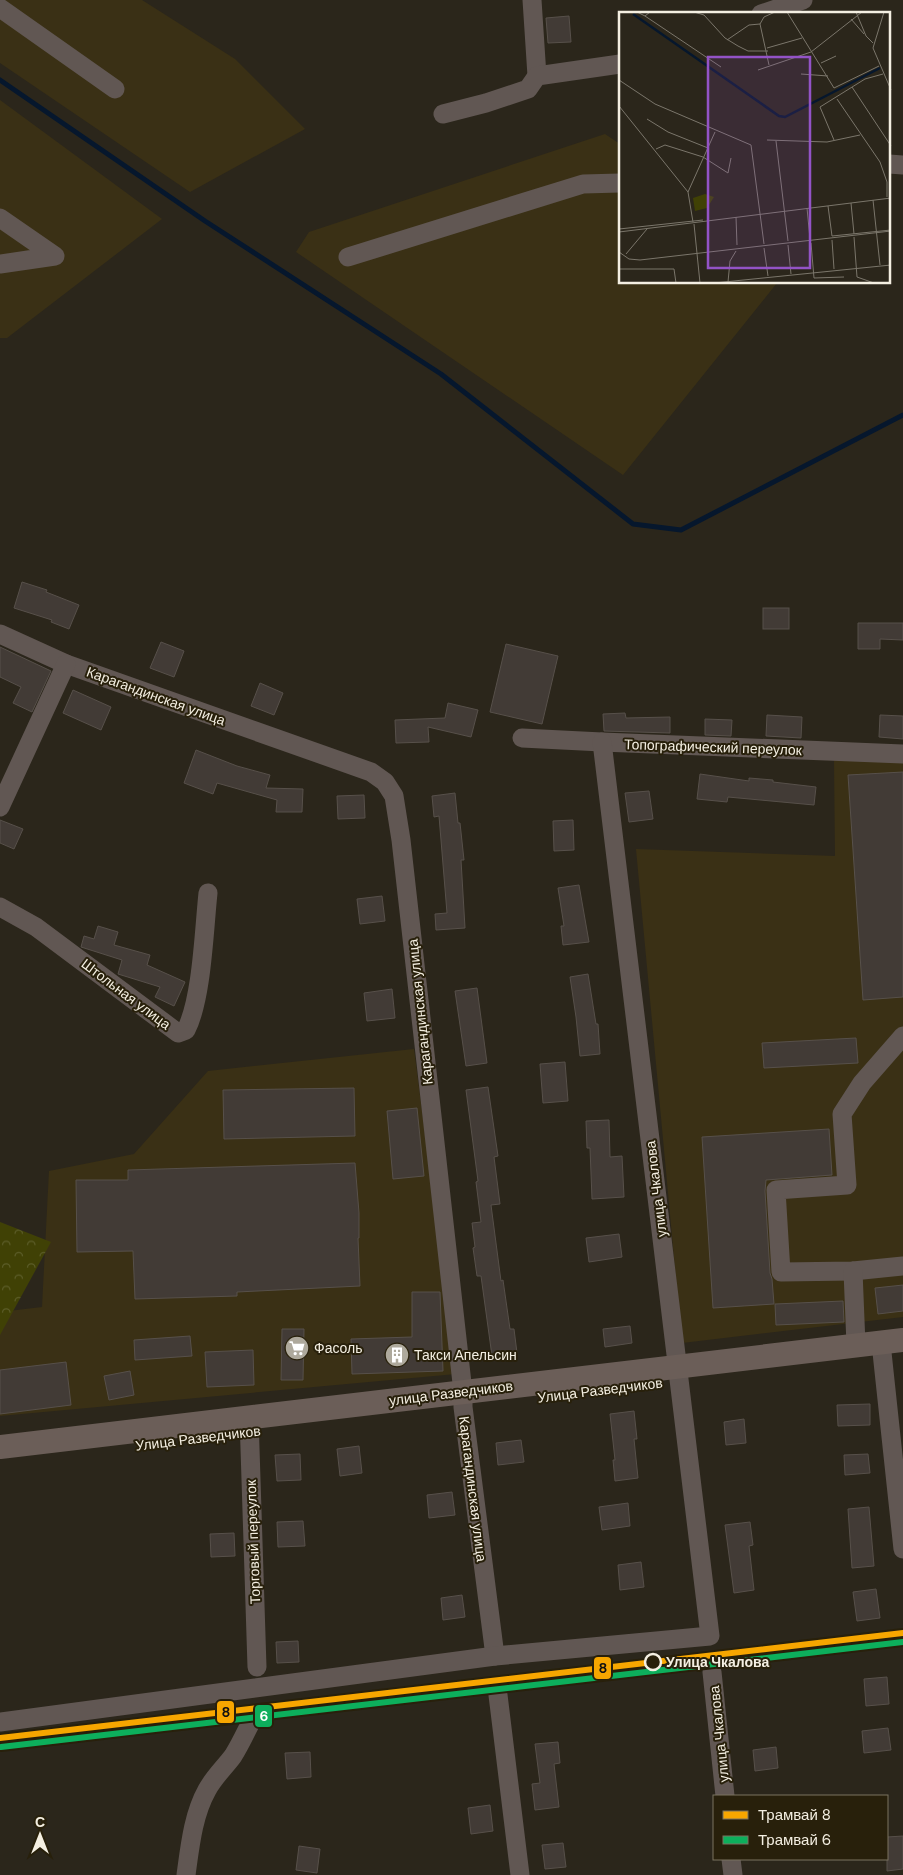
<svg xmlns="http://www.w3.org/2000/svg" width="903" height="1875" font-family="'DM Sans',sans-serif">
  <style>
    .built { fill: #3a3015 }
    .forest { fill: url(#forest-crowns) }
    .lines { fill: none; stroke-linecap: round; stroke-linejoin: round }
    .stream { stroke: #06172d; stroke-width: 5 }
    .building { fill: #423b36; stroke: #57504a }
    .minor { stroke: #615753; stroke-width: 19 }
    .major { stroke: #6b5e58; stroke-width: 24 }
    .tram-1-casing { stroke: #28200b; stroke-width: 10 }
    .tram-2-casing { stroke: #28200b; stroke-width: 10 }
    .tram-1 { stroke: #f7a600; stroke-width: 6 }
    .tram-2 { stroke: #0daf5c; stroke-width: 6 }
    .stop-dot { fill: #28200b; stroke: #f4efe2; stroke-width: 2.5 }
    .labels { text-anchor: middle; stroke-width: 4; stroke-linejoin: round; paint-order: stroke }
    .street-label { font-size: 14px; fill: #f4efe2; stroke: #28200b }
    .poi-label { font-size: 14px; fill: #f4efe2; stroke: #28200b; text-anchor: start }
    .stop-label { font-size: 14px; font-weight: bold; fill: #f4efe2; stroke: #28200b; text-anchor: start }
    .inset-river { fill: none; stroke: #06172d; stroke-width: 2.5 }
    .inset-road { fill: none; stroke: #7b766b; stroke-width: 1 }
    .view { fill: #9353c6; fill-opacity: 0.15; stroke: #9353c6; stroke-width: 2.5 }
    .inset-edge { fill: none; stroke: #f4efe2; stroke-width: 2.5 }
    .line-badge { stroke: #28200b; stroke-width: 2 }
    .badge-label { font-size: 14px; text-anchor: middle; font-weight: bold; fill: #fff }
    .pale-badge-label { font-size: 14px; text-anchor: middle; font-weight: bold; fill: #111 }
  </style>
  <defs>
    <pattern id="forest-crowns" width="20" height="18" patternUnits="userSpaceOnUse" patternTransform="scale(1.25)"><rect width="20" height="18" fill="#404105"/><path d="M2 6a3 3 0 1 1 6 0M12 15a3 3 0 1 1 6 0" fill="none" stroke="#5c5d29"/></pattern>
  </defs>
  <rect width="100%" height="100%" fill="#2b261b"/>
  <g class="built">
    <path d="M0,0h142l93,59 70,70 -115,63 -190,-129z"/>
    <path d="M0,100l162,119 -155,119h-7z"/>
    <path d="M605,134l15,10v138l157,1 -154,192 -327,-223 13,-20z"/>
    <path d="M834,760l69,2v555l-221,26 -46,-494 199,7z"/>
    <path d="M414,1049l42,325 -456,42v-104l42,-5 7,-136 85,-17 74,-83z"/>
  </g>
  <path class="forest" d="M0,1222l51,20 -51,93z"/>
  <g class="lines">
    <path class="stream" d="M0,80l205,141 236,153 192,150 48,6 222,-115"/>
  </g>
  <g class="building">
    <path d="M569,16l2,26 -23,1 -2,-25z"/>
    <path d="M22,582l25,8 -1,2 33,13 -10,24 -18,-7 1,-2 -38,-12z"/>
    <rect x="763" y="608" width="26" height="21"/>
    <path d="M858,623h45v17l-23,-1v10h-22z"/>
    <path d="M161,642l23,9 -10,26 -24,-9z"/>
    <path d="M506,644l52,12 -16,68 -52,-12z"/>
    <path d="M0,647l51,24 -19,41 -19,-9 8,-16 -21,-10z"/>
    <path d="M260,683l23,10 -9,22 -23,-9z"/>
    <path d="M73,690l38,17 -10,23 -38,-17z"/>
    <path d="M448,703l30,7 -7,27 -43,-10 1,15 -33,1 -1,-23 50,-2z"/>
    <path d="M625,713l1,5 44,-1v16l-66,-2 -1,-17z"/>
    <path d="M767,715l35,2 -1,21 -35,-2z"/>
    <path d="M880,715l23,1v23l-24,-2z"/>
    <path d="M705,719l27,1 -1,16 -26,-1z"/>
    <path d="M196,750l41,16 33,9 -4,13 37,1 -1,23h-26l1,-12 -60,-17 -4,11 -29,-11z"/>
    <path d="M903,772v225l-40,3 -15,-225z"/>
    <path d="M700,774l49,7v-3l24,2v2l43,5 -2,18 -86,-8 -1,5 -30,-3z"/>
    <path d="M649,791l4,28 -24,3 -4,-29z"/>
    <path d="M455,793l3,30h2l4,37h-3l4,68 -29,2 -1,-16 12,-1 -8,-97 -5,1 -2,-21z"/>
    <path d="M364,795l1,23 -27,1 -1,-23z"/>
    <path d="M0,820l23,9 -9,20 -14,-6z"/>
    <path d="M573,820l1,30 -20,1 -1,-30z"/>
    <path d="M579,885l10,57 -26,3 -2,-19h3l-6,-38z"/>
    <path d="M382,896l3,25 -25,3 -3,-25z"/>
    <path d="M98,926l20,6 -4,13 36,10 -3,10 38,17 -11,24 -19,-9 5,-10 -42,-13 4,-14 -41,-13 3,-11 10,3z"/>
    <path d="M588,974l8,50h2l2,30 -20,2 -4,-39 -6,-40z"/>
    <path d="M477,988l10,75 -21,3 -11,-75z"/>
    <path d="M392,989l3,29 -28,3 -3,-28z"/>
    <path d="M856,1038l2,25 -94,5 -2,-25z"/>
    <path d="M565,1062l3,39 -25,2 -3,-39z"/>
    <path d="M488,1087l10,69 -4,1 6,47 -9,1 10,76 2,-1 7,49h4l3,24 -25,3 -11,-80h-4l-4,-28 2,-1 -3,-24 9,-1 -5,-40 2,-1 -12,-91z"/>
    <path d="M354,1088l1,48 -131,3 -1,-49z"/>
    <path d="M417,1108l7,68 -31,3 -6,-68z"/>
    <path d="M609,1120l1,37 12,-1 2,41 -32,2 -2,-51h-3l-1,-27z"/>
    <path d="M829,1129l3,46 -66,5 -1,11 5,82 2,6 2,25 -61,4 -11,-171z"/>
    <path d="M355,1163l4,50v25h-1l2,48 -123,6v4l-102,3 -2,-48 -56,1 -1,-72h52v-10z"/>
    <path d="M619,1234l3,23 -33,5 -3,-24z"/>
    <path d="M903,1285v26l-25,3 -3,-26z"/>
    <path d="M412,1292h28l3,79 -91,3 -1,-35 61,-2z"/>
    <path d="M843,1301l1,21 -68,3 -1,-21z"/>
    <path d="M630,1326l2,17 -27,4 -2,-18z"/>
    <path d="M282,1329h22l-1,51h-22z"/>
    <path d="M190,1336l2,20 -57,4 -1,-20z"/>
    <path d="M253,1350l1,35 -47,2 -2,-35z"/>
    <path d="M66,1362l5,43 -71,9v-44z"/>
    <path d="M130,1371l4,24 -25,5 -5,-24z"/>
    <path d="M870,1404v21l-32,1 -1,-21z"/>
    <path d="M634,1411l3,28h-3l4,39 -23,3 -2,-21h2l-5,-46z"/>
    <path d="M744,1419l2,24 -20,2 -2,-23z"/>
    <path d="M521,1440l3,22 -26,3 -2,-22z"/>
    <path d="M359,1446l3,27 -22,3 -3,-27z"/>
    <path d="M300,1454l1,26 -24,1 -2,-26z"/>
    <path d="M868,1454l2,19 -25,2 -1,-20z"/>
    <path d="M452,1492l3,23 -26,3 -2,-23z"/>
    <path d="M628,1503l2,23 -28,4 -3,-23z"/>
    <path d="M869,1507l5,59 -22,2 -4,-59z"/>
    <path d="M303,1521l2,25 -27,1 -1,-25z"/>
    <path d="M750,1522l3,23 -4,1 5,44 -20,3 -9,-68z"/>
    <path d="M234,1533l1,23 -24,1 -1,-23z"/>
    <path d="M641,1562l3,25 -24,3 -2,-25z"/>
    <path d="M876,1589l4,29 -23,3 -4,-29z"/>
    <path d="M462,1595l3,22 -22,3 -2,-22z"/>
    <path d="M298,1641l1,21 -22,1 -1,-21z"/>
    <path d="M887,1677l2,27 -23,2 -2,-27z"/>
    <path d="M888,1728l3,22 -27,3 -2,-22z"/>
    <path d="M558,1742l2,21 -6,1 5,43 -24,3 -3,-26 8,-1 -5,-39z"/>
    <path d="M776,1747l2,21 -23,3 -2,-21z"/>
    <path d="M310,1752l1,25 -24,2 -2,-26z"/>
    <path d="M490,1805l3,26 -22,3 -3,-26z"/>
    <path d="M903,1836v33l-16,2v-34z"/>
    <path d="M563,1843l3,24 -21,2 -3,-24z"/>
    <path d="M299,1846l21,3 -3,24 -21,-3z"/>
  </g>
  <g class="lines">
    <g class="minor">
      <path d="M532,0l5,76"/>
      <path d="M0,8l115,81"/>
      <path d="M761,14l42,-14"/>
      <path d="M443,114l43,-11 42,-14 9,-13 83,-12"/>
      <path d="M889,164l14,1"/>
      <path d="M0,218l55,38 -55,8"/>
      <path d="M348,257l235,-73 37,-1"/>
      <path d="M0,634l66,30 305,108 14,10 9,14 7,44 62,552v15l32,249"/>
      <path d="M522,738l80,4 301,12"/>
      <path d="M0,807l66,-143"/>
      <path d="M0,907l36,20 142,106 8,-3c16,-31 18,-100 22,-137"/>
      <path d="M903,1036l-41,47 -20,31 5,71 -71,5 5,82 72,-1 50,-5"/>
      <path d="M853,1271l3,74"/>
      <path d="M881,1343l22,206"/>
      <path d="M249,1417l8,250"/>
      <path d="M712,1672l13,124"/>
      <path d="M498,1695l22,180"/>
      <path d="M0,1722l495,-66 215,-20 -108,-894"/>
      <path d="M731,1859l2,16"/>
      <path d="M186,1875c4,-29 7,-60 21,-85 7,-13 17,-22 26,-34 7,-11 12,-22 18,-34"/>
    </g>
    <path class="major" d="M0,1447l903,-107"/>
    <g class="tram-1-casing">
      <path id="tram-1" d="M0,1738l903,-105"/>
    </g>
    <g class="tram-2-casing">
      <path id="tram-2" d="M1,1747l902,-105"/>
    </g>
    <use href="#tram-1" class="tram-1"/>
    <use href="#tram-2" class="tram-2"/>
  </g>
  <defs>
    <g id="supermarket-disc" transform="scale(1.25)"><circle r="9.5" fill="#aea99c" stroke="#28200b"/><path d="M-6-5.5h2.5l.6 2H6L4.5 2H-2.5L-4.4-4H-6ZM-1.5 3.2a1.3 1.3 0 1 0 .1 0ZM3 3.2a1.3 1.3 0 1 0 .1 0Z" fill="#fff"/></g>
    <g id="building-disc" transform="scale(1.25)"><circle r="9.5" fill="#aea99c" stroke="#28200b"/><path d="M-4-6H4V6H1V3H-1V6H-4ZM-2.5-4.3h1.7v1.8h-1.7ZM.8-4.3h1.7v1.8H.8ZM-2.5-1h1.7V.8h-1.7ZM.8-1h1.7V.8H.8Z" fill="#fff"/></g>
  </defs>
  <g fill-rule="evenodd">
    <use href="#supermarket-disc" x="297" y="1348"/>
    <use href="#building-disc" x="397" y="1355"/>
  </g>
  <circle class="stop-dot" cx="653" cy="1662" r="8"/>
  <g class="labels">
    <g class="street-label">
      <text transform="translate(156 696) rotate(20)" y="5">Карагандинская улица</text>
      <text transform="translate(713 747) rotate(2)" y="5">Топографический переулок</text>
      <text transform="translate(126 994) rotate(37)" y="5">Штольная улица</text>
      <text transform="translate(420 1012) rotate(-96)" y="5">Карагандинская улица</text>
      <text transform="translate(656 1189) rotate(-97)" y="5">улица Чкалова</text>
      <text transform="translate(600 1390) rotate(-7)" y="5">Улица Разведчиков</text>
      <text transform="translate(451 1393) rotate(-7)" y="5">улица Разведчиков</text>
      <text transform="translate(198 1438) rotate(-7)" y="5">Улица Разведчиков</text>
      <text transform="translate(473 1489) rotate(83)" y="5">Карагандинская улица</text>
      <text transform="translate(253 1542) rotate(-92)" y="5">Торговый переулок</text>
      <text transform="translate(719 1734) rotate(-96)" y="5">улица Чкалова</text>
    </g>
    <g class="poi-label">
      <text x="314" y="1353">Фасоль</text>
      <text x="414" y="1360">Такси Апельсин</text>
    </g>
    <g class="stop-label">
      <text x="666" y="1667">Улица Чкалова</text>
    </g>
  </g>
  <g transform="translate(619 12)">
    <rect width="271" height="271" fill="#2b261b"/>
    <path d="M86,182l9,3 -7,11 -12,3 -2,-13z" fill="#404105"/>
    <path class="inset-river" d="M14,2l146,102 6,1 95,-49"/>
    <path class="inset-road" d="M18,0l8,4 5,-4M75,0l10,3 21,23 13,8 10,5h20M168,0l47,76 45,-22M237,0l10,24 7,7M265,0l-11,36 18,42M26,4l76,51M232,7l13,15M141,12l9,41M108,28l22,-15 11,-1 4,-7 11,-5M148,36l35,-10M202,51l15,-7M139,58l53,-18 51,-40M182,62l27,2M0,68l36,24 96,41 13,99M233,75l39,59M218,87l43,63 7,20v15M0,94l69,86 5,30M28,107l21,13 40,16M148,128l60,2 33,-7M215,128l-14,-33 45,-28 18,-5M157,129l12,100M37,137l9,-4 38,12 25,16 3,-15M69,180l27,-60M254,188l7,65M232,191l3,31M209,194l4,30 59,-6M188,196l3,31M117,205l1,28M75,212l6,59M0,217l84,-9M0,220l272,-34M235,225l3,40 17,6M213,228l2,29M192,231l3,35 30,-1M169,233l3,29M145,236l4,28M0,240l10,7 11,1 251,-29M7,242l21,-25M0,257h55l2,14M109,270l2,-21 6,-10M95,271l177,-18"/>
    <path class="view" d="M89,45h102v211h-102z"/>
    <rect width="271" height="271" class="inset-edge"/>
  </g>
  <g class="line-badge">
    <rect x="593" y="1656" width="19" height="24" rx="5" fill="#f7a600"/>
    <rect x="216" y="1700" width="19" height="24" rx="5" fill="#f7a600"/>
    <rect x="254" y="1704" width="19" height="24" rx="5" fill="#0daf5c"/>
  </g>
  <g class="badge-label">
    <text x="264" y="1721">6</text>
  </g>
  <g class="pale-badge-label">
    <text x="603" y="1673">8</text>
    <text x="226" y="1717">8</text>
  </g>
  <rect x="713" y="1795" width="175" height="65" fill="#28200b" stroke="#7a7361"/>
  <rect x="723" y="1811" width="25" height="8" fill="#f7a600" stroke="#7a7361"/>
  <text x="758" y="1820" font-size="15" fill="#f4efe2">Трамвай 8</text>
  <rect x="723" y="1836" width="25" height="8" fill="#0daf5c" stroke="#7a7361"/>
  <text x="758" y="1845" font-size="15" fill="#f4efe2">Трамвай 6</text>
  <g transform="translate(40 1835)" stroke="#28200b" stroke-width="4" paint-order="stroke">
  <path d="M0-4L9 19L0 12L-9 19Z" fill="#f4efe2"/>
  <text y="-8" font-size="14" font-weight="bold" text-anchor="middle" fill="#f4efe2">С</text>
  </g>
</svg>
